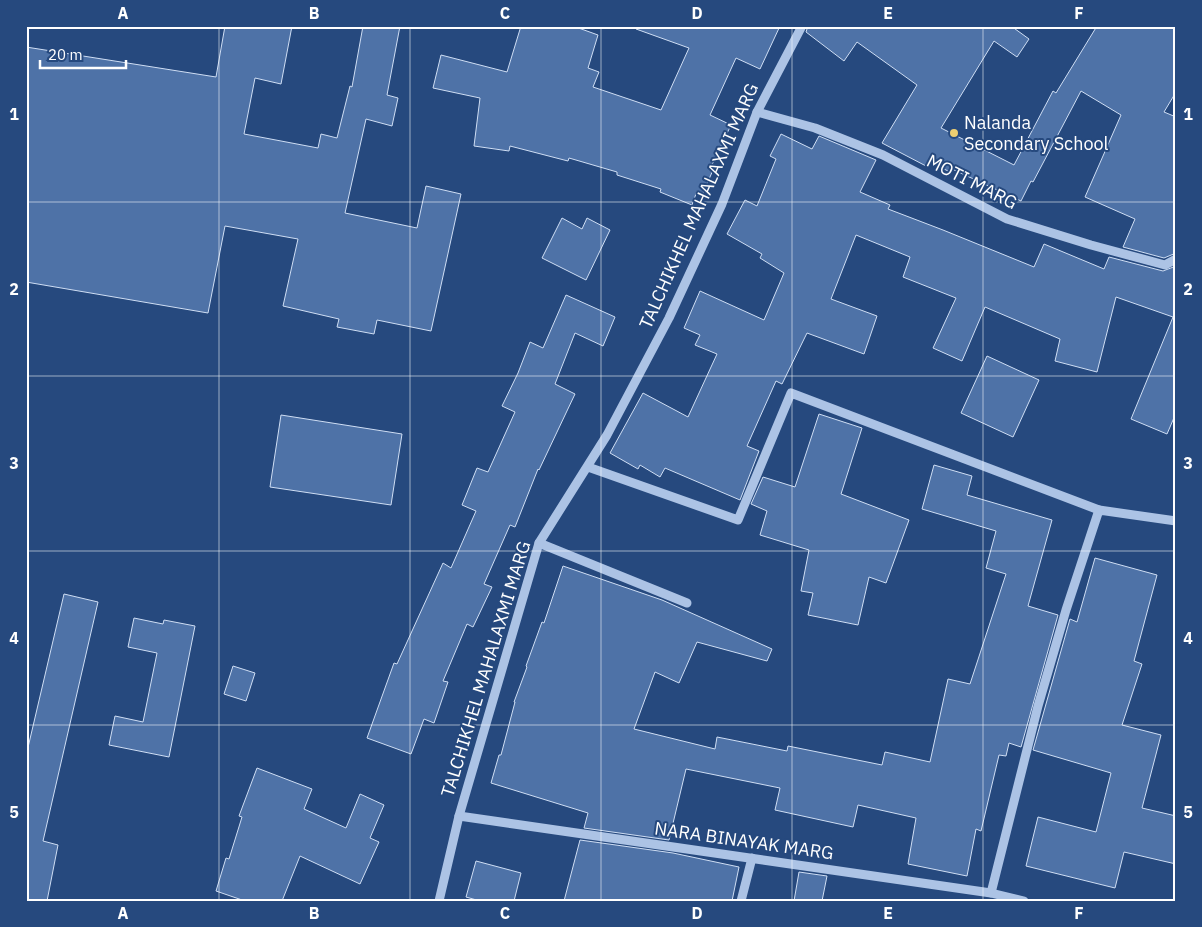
<svg xmlns="http://www.w3.org/2000/svg" width="1202" height="927" font-family="'IBM Plex Sans',sans-serif">
  <style>
    .building { fill: #4e72a7; stroke: #cfdef4 }
    .lines { fill: none; stroke-linecap: round; stroke-linejoin: round }
    .minor { stroke: #acc3e5; stroke-width: 9 }
    .grid { fill: none; stroke: #fff; stroke-width: 1; stroke-opacity: 0.55 }
    .poi-dot { fill: #eecf71; stroke: #26497e; stroke-width: 2 }
    .labels { text-anchor: middle; stroke-width: 4; stroke-linejoin: round; paint-order: stroke }
    .poi-label { font-size: 18px; fill: #fff; stroke: #26497e; text-anchor: start }
    .street-label { font-size: 18px; fill: #fff; stroke: #26497e }
    .neatline { fill: none; stroke: #fff; stroke-width: 2 }
    .grid-label { font-size: 16px; text-anchor: middle; font-weight: bold; fill: #fff }
  </style>
  <rect width="100%" height="100%" fill="#26497e"/>
  <g class="building">
    <path d="M225,26h67l-11,58 -26,-6 -11,56 74,14 3,-14 16,4 13,-52 2,1 11,-61h37l-13,69 11,3 -6,28 -26,-7 -21,94 72,15 9,-42 35,8 -30,137 -54,-11 -3,14 -37,-7 2,-8 -56,-13 15,-67 -73,-13 -17,87 -182,-31v-235l190,30z"/>
    <path d="M521,26h52l25,9 -10,33 11,4 -6,15 68,23 28,-62 -53,-19v-3h144l-20,43 -24,-11 -26,57 21,10 -21,44 3,1 -10,23 -6,-2 -5,14 -32,-13 1,-3 -44,-14v-3l-48,-14 -1,3 -58,-15 -1,5 -35,-5 6,-48 -47,-10 8,-33 66,17z"/>
    <path d="M808,26h203l18,13 -12,18 -23,-16 -53,87 73,37 39,-74 3,2 41,-67h79v66l-12,20 12,5v136l-12,5 -41,-11 12,-28 -50,-22 36,-82 -40,-24 -48,91 -2,-1 -10,20 -69,-32 -2,3 -22,-11 -2,5 -44,-23 35,-58 -60,-43 -13,19 -38,-29z"/>
    <path d="M781,134l31,15 7,-13 57,24 -16,32 30,13 -2,4 55,21 91,37 10,-23 60,25 5,-12 54,14 13,-5v147l-9,21 -36,-15 42,-102 -57,-20 -19,75 -42,-11 5,-22 -75,-32 -23,54 -29,-13 23,-50 -53,-21 7,-20 -54,-22 -25,64 46,17 -13,38 -57,-21 -25,51 -6,-3 -29,65 12,5 -19,49 -75,-32 -5,9 -20,-12 -2,4 -28,-16 33,-60 45,24 29,-63 -22,-9 5,-10 -16,-7 16,-37 64,29 20,-47 -24,-15 2,-4 -35,-20 18,-34 12,6 19,-47 -6,-3z"/>
    <path d="M562,218l20,11 5,-11 23,12 -24,50 -44,-22z"/>
    <path d="M566,295l49,22 -12,29 -28,-13 -20,51 20,10 -36,76 -1,-1 -23,58 -5,-2 -26,59 8,3 -19,40 -6,-3 -24,57 5,1 -14,41 -10,-4 -13,35 -44,-16 27,-75 3,1 46,-101 8,5 25,-57 -14,-6 15,-37 11,4 27,-60 -13,-6 16,-33 12,-31 13,6z"/>
    <path d="M987,356l52,24 -26,57 -52,-24z"/>
    <path d="M819,414l43,14 -21,66 68,26 -23,63 -17,-6 -11,48 -50,-10 5,-22 -12,-2 8,-41 -49,-15 7,-24 -16,-7 12,-27 32,10z"/>
    <path d="M281,415l121,19 -11,71 -121,-18z"/>
    <path d="M934,465l38,11 -5,19 85,25 -24,86 30,9 -37,132 -12,-4 -3,13 -7,-1 -18,76 -5,-2 -9,47 -59,-12 8,-46 -58,-13 -5,22 -78,-17 5,-22 -94,-19 -17,71 -85,-12 4,-15 -97,-30 8,-28h2l14,-53h-1l13,-35 -1,-1 16,-44 2,1 19,-57 99,34 110,49 -5,12 -70,-19 -18,41 -24,-11 -21,57 81,20 2,-12 70,14 1,-5 94,19 3,-13 45,10 18,-83 22,5 36,-110 -20,-6 10,-37 -74,-22z"/>
    <path d="M1095,558l62,17 -23,86 8,3 -20,61 39,10 -19,73 34,8v48l-52,-12 -9,36 -89,-22 12,-49 58,15 15,-59 -78,-23 37,-131 7,3z"/>
    <path d="M64,594l34,8 -55,239 15,4 -11,56h-21v-145z"/>
    <path d="M134,618l29,6 1,-4 31,6 -26,131 -60,-12 6,-29 28,6 14,-69 -29,-6z"/>
    <path d="M233,666l22,7 -9,28 -22,-7z"/>
    <path d="M257,768l55,21 -8,20 42,19 14,-34 24,11 -14,33 9,4 -19,42 -60,-28 -18,45h-37l-29,-10 10,-33 3,1 13,-42 -3,-1z"/>
    <path d="M580,840l93,13 66,14 -7,34h-168z"/>
    <path d="M476,861l45,12 -7,28h-34l-14,-4z"/>
    <path d="M799,872l28,4 -5,25h-28z"/>
  </g>
  <g class="lines">
    <g class="minor">
      <path d="M757,112l58,16 68,27 124,64 84,26 74,20 11,-6"/>
      <path d="M588,467l150,53 53,-127 308,117"/>
      <path d="M539,543l148,60"/>
      <path d="M459,816l532,77 33,8"/>
      <path d="M991,893l47,-187 28,-96 33,-100 77,11"/>
      <path d="M439,901l20,-85 80,-273 68,-108 62,-117 53,-114 35,-92 45,-86"/>
      <path d="M741,901l11,-43"/>
    </g>
  </g>
  <path class="grid" d="M219,26v875M410,26v875M601,26v875M792,26v875M983,26v875M26,202h1150M26,376h1150M26,551h1150M26,725h1150"/>
  <circle class="poi-dot" cx="954" cy="133" r="5"/>
  <g class="labels">
    <g class="poi-label">
      <text x="964" y="129">Nalanda<tspan x="964" dy="21">Secondary School</tspan></text>
    </g>
    <g class="street-label">
      <text transform="translate(972 182) rotate(27)" y="6">MOTI MARG</text>
      <text transform="translate(699 206) rotate(-66)" y="6">TALCHIKHEL MAHALAXMI MARG</text>
      <text transform="translate(486 669) rotate(-73)" y="6">TALCHIKHEL MAHALAXMI MARG</text>
      <text transform="translate(744 841) rotate(8)" y="6">NARA BINAYAK MARG</text>
    </g>
  </g>
  <rect width="1202" height="927" fill="none" stroke="#26497e" stroke-width="55"/>
  <path d="M40 60v8h86v-8" fill="none" stroke="#ffffff" stroke-width="2.5"/>
  <text x="48" y="60" font-size="15" fill="#ffffff" stroke="#26497e" stroke-width="4" paint-order="stroke">20 m</text>
  <rect x="28" y="28" width="1146" height="872" class="neatline"/>
  <g class="grid-label">
    <text x="123" y="19">A</text>
    <text x="314" y="19">B</text>
    <text x="505" y="19">C</text>
    <text x="697" y="19">D</text>
    <text x="888" y="19">E</text>
    <text x="1079" y="19">F</text>
    <text x="14" y="120">1</text>
    <text x="1188" y="120">1</text>
    <text x="14" y="295">2</text>
    <text x="1188" y="295">2</text>
    <text x="14" y="469">3</text>
    <text x="1188" y="469">3</text>
    <text x="14" y="644">4</text>
    <text x="1188" y="644">4</text>
    <text x="14" y="818">5</text>
    <text x="1188" y="818">5</text>
    <text x="123" y="919">A</text>
    <text x="314" y="919">B</text>
    <text x="505" y="919">C</text>
    <text x="697" y="919">D</text>
    <text x="888" y="919">E</text>
    <text x="1079" y="919">F</text>
  </g>
</svg>
